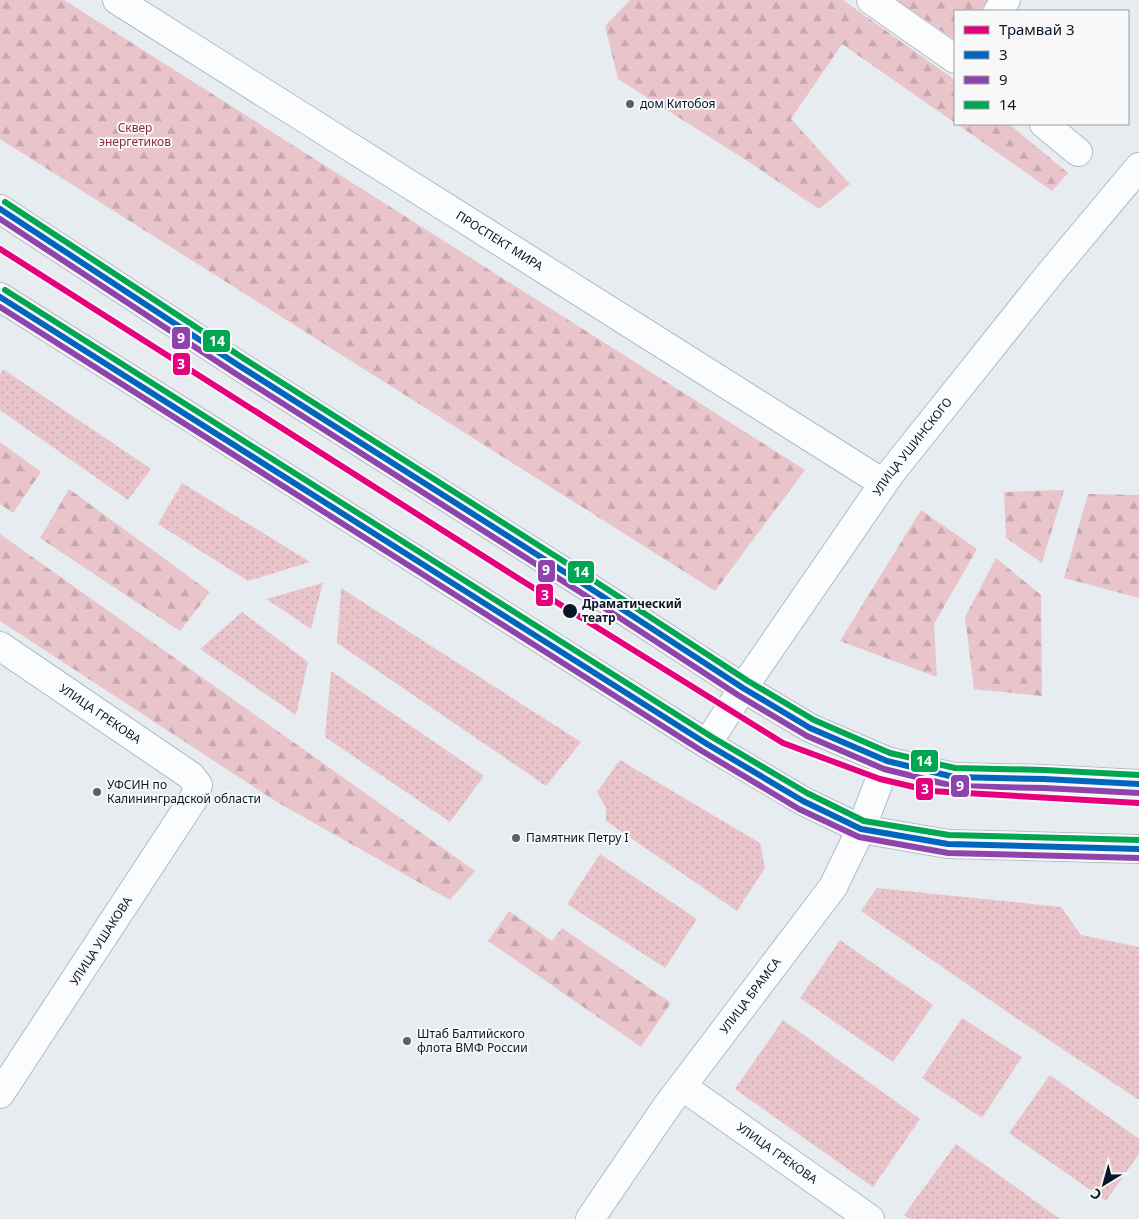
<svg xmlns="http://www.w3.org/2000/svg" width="1139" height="1219" font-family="'Noto Sans',sans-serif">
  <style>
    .grass { fill: url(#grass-dots) }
    .forest { fill: url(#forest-firs) }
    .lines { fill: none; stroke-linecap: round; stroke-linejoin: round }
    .minor-casing { stroke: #b1bbc6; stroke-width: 30 }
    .major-casing { stroke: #b1bbc6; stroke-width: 30 }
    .minor { stroke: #fbfcfd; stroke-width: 28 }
    .major { stroke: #fbfcfd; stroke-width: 28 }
    .bus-1-casing { stroke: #f8f8f8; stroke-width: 10 }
    .bus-2-casing { stroke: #f8f8f8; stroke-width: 10 }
    .bus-3-casing { stroke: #f8f8f8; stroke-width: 10 }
    .bus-1 { stroke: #0065bd; stroke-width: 6 }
    .bus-2 { stroke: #8e44ad; stroke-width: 6 }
    .bus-3 { stroke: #00a651; stroke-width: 6 }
    .tram-1-casing { stroke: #f8f8f8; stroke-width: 10 }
    .tram-1 { stroke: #e5007d; stroke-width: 6 }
    .poi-dot { fill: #57626f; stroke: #f8f8f8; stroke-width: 2 }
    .stop-dot { fill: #091829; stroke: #f8f8f8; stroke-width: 2 }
    .labels { text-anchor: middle; stroke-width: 4; stroke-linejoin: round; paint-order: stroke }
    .poi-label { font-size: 12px; fill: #091829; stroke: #f8f8f8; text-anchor: start }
    .park-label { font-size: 12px; fill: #8a2d40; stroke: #f8f8f8 }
    .street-label { font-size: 12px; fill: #091829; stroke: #f8f8f8 }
    .stop-label { font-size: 12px; font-weight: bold; fill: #091829; stroke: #f8f8f8; text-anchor: start }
    .line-badge { stroke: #f8f8f8; stroke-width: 2 }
    .badge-label { font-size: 14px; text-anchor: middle; font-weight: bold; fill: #fff }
  </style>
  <defs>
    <pattern id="grass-dots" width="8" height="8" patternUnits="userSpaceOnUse" patternTransform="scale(1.25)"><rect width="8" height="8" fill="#e9c4ca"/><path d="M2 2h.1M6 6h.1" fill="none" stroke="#c6a8ae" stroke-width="1.8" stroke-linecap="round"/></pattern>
    <pattern id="forest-firs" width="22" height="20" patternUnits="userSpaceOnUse" patternTransform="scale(1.25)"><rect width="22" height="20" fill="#e9c4ca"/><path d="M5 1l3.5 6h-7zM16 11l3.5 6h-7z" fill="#c6a8ae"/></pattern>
  </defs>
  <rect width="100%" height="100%" fill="#e7ecf1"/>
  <g class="grass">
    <path d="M3,369l148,100 -23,31 -128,-90v-35z"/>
    <path d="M182,483l128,79 -62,19 -90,-57z"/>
    <path d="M323,583l-12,46 -45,-30z"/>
    <path d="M341,588l240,154 -35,44 -209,-143z"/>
    <path d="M242,612l66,50 -12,53 -96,-66z"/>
    <path d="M331,671l153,105 -34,46 -125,-85z"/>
    <path d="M620,760l140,83 5,25 -28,43 -131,-90v-13l-9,-16z"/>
    <path d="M600,854l97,65 -32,49 -98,-64z"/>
    <path d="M877,888l184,19 20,28 58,12v153l-117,-78 -161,-111z"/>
    <path d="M840,940l93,65 -40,57 -93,-64z"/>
    <path d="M962,1018l60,39 -40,61 -60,-40z"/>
    <path d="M783,1020l137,99 -47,68 -138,-98z"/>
    <path d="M1050,1075l89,64v15l-33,47 -97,-68z"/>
    <path d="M956,1144l104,75h-150l-6,-4z"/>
  </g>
  <g class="forest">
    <path d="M0,0h64l741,470 -90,121 -715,-452z"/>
    <path d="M630,0h213l112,80v43l-113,-79 -51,75 59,65 -31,25 -70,-47 -131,-83 -13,-53z"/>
    <path d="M897,0h92l-9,11h-25v29z"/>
    <path d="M957,124h52l59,49 -16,18z"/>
    <path d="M0,442l41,30 -28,41 -13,-9z"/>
    <path d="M69,489l141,103 -30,39 -140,-93z"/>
    <path d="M1064,490l-22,73 -36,-25 -2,-46z"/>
    <path d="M1088,494l51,1v103l-75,-20z"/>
    <path d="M921,510l56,39 -43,75 3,53 -97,-36z"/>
    <path d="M0,534l475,337 -25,29 -173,-98 -277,-181z"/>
    <path d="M996,558l45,37 1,101 -68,-7 -9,-72z"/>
    <path d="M509,911l43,30 10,-13 109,75 -30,44 -153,-106z"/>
  </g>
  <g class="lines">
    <g class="minor-casing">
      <g id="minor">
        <path id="s1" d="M117,0l766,483"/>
        <path d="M871,0l84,59"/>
        <path d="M998,11l8,-11"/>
        <path d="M1044,124l34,28"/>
        <path id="s2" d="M0,646l191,130 7,9 -4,13 -194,296"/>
        <path id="s3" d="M743,688l147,-214 158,-198 91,-109"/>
        <path id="s4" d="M683,1087l187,132"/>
        <path id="s5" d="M590,1219l77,-113 166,-219 28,-58"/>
      </g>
    </g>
    <g class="major-casing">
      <g id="major">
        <path d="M0,209l238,156 347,220 158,103 67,40 77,33 67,16 90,2 95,5"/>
        <path d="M0,297l707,447 96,57 58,28 87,15 191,5"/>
        <path d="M707,744l36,-56"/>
        <path d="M861,829l26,-68"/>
      </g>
    </g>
    <use href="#minor" class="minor"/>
    <use href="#major" class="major"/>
    <g class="bus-1-casing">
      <g id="bus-1">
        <path d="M0,209l238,156 347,220 158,103 67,40 77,33 67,16 90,2 95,5"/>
        <path d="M0,297l707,447 96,57 58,28 87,15 191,5"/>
      </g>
    </g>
    <g class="bus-2-casing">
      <g id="bus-2">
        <path d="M0,219l233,153 347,220 158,103 69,41 77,33 69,17 91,2 95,5"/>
        <path d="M0,307l702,444 97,58 60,28 89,16 191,5"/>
      </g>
    </g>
    <g class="bus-3-casing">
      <g id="bus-3">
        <path d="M5,202l238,156 347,220 158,103 66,39 76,33 65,15 89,2 95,5"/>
        <path d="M5,290l707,447 95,56 57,28 85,14 190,5"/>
      </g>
    </g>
    <use href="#bus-1" class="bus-1"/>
    <use href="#bus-2" class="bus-2"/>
    <use href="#bus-3" class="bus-3"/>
    <g class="tram-1-casing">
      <path id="tram-1" d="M0,249l524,333 259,161 97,36 51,12 208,12"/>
    </g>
    <use href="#tram-1" class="tram-1"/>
  </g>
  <g class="poi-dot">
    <circle cx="630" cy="104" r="5"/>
    <circle cx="97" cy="792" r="5"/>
    <circle cx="516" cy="838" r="5"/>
    <circle cx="407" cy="1041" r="5"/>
  </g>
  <circle class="stop-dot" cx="570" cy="611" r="8"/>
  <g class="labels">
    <g class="poi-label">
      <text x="640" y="108">дом Китобоя</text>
      <text x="107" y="789">УФСИН по<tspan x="107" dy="14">Калининградской области</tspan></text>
      <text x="526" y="842">Памятник Петру I</text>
      <text x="417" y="1038">Штаб Балтийского<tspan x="417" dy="14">флота ВМФ России</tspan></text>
    </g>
    <g class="park-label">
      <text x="135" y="132">Сквер<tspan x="135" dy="14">энергетиков</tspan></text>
    </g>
    <g class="street-label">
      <text dy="4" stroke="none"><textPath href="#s1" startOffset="452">ПРОСПЕКТ МИРА</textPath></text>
      <text dy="4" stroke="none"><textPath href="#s3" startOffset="295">УЛИЦА УШИНСКОГО</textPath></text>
      <text dy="4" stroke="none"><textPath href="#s2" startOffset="121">УЛИЦА ГРЕКОВА</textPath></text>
      <text transform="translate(101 941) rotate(-57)" y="4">УЛИЦА УШАКОВА</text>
      <text dy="4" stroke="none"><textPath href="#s5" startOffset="275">УЛИЦА БРАМСА</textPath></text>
      <text dy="4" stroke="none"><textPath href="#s4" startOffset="115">УЛИЦА ГРЕКОВА</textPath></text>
    </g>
    <g class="stop-label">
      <text x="582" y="608">Драматический<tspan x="582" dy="14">театр</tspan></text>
    </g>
  </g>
  <g class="line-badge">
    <rect x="171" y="326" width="20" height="24" rx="5" fill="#8e44ad"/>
    <rect x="202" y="329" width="29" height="24" rx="5" fill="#00a651"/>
    <rect x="172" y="352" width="19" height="24" rx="5" fill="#e5007d"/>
    <rect x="537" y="559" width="19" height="24" rx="5" fill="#8e44ad"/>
    <rect x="567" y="560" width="28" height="24" rx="5" fill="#00a651"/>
    <rect x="535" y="583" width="19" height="24" rx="5" fill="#e5007d"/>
    <rect x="910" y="749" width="29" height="24" rx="5" fill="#00a651"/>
    <rect x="950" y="774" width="20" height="24" rx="5" fill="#8e44ad"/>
    <rect x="915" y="777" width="19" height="24" rx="5" fill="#e5007d"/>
  </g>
  <g class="badge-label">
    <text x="181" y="343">9</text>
    <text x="217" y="346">14</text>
    <text x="181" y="369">3</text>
    <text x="546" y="575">9</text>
    <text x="581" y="577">14</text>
    <text x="545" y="600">3</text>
    <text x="924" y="766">14</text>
    <text x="960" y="791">9</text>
    <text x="925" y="794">3</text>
  </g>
  <rect x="954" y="10" width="175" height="115" fill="#f8f8f8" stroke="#989ea5"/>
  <rect x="964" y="26" width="25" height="8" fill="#e5007d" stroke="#989ea5"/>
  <text x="999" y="35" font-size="15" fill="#091829">Трамвай 3</text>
  <rect x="964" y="51" width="25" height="8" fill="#0065bd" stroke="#989ea5"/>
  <text x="999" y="60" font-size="15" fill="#091829">3</text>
  <rect x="964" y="76" width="25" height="8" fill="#8e44ad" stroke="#989ea5"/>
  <text x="999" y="85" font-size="15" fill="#091829">9</text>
  <rect x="964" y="101" width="25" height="8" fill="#00a651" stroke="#989ea5"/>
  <text x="999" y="110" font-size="15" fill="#091829">14</text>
  <g transform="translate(1104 1184) rotate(217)" stroke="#f8f8f8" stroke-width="4" paint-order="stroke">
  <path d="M0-4L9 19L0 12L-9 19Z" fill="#091829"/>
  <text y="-8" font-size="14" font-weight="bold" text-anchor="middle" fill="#091829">С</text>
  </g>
</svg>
